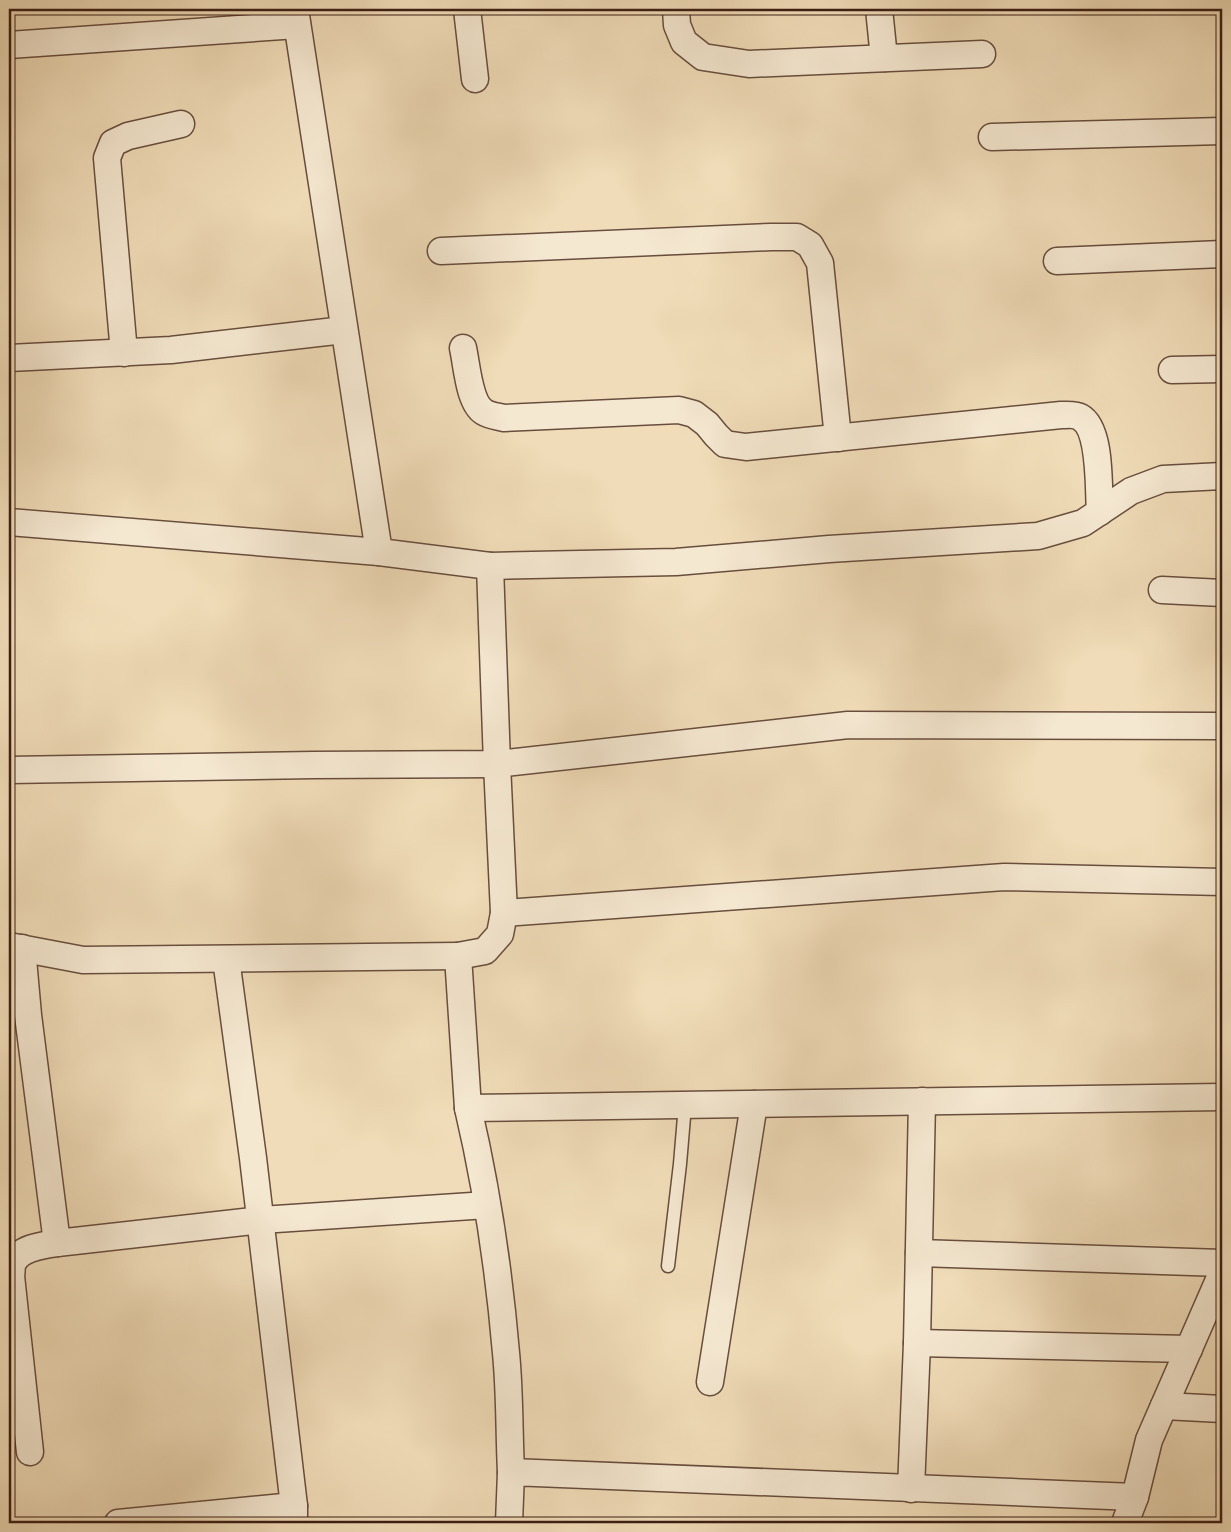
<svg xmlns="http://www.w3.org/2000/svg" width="1231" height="1532" font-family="'EB Garamond',serif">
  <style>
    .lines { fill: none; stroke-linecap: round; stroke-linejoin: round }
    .lane-casing { stroke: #684e3e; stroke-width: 15 }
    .street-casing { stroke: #684e3e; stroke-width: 29 }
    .lane { stroke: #f5e8d1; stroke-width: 12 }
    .street { stroke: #f5e8d1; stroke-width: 26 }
  </style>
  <rect width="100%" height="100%" fill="#f0dcb8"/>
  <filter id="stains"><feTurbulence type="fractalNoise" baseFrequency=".004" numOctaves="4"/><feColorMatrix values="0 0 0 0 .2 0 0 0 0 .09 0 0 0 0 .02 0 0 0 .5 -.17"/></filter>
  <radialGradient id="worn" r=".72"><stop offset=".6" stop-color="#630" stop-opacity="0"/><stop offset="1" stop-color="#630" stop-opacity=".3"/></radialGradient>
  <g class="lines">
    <g class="lane-casing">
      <path id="lane" d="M668,1266l12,-102 5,-59"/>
    </g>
    <g class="street-casing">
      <g id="street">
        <path d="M295,9l84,543 111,14 7,198 7,149 -4,21 -15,17 -27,5 10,152 754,-11"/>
        <path d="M467,9l8,70"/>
        <path d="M676,9l1,16 7,17 19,15 46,7 233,-10"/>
        <path d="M879,9l5,49"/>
        <path d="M9,45l288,-20"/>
        <path d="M992,137l230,-6"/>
        <path d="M441,251l330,-14h26l13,8 10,18 18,175"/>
        <path d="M1057,261l165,-7"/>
        <path d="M463,348c4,18 6,55 21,64 6,4 13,4 20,6l175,-8 15,4 13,10 9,11 9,9 21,3 315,-32c6,0 14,-1 19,2 22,12 18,72 20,95"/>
        <path d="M124,353l-17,-195 6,-15 15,-7 53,-12"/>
        <path d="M9,358l162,-8 173,-20"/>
        <path d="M1172,370l50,-1"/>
        <path d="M9,522l370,30"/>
        <path d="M490,566l186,-4 153,-13 209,-13 45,-13 48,-32 32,-12 59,-3"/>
        <path d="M1162,590l60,3"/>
        <path d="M9,770l304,-5 184,-1 351,-39 374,1"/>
        <path d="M504,913l500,-36 218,5"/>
        <path d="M9,946l74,14 375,-4"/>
        <path d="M22,948l6,67 29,228 204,-23 226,-15"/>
        <path d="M226,959l27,199 41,348"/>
        <path d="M468,1108c19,81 31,163 38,245 4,40 3,80 5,119"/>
        <path d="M919,1253l303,10"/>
        <path d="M917,1343l272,6"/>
        <path d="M710,1382l44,-278"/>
        <path d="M1164,1406l58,3"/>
        <path d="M30,1452l-19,-176c1,-4 0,-9 2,-13 6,-15 29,-18 44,-20"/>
        <path d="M911,1489l6,-146 5,-242"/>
        <path d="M118,1523l176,-17v17"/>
        <path d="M509,1523l2,-51 624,25"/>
        <path d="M1125,1523l10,-26 14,-57 73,-167"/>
      </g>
    </g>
    <use href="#lane" class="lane"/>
    <use href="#street" class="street"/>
  </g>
  <rect width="1231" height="1532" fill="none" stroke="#f0dcb8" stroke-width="30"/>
  <rect x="10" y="10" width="1211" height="1512" fill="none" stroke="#3b1f15" stroke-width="2.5"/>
  <rect x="15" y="15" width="1201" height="1502" fill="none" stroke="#3b1f15"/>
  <rect width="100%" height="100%" filter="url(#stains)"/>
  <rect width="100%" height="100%" fill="url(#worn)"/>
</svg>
